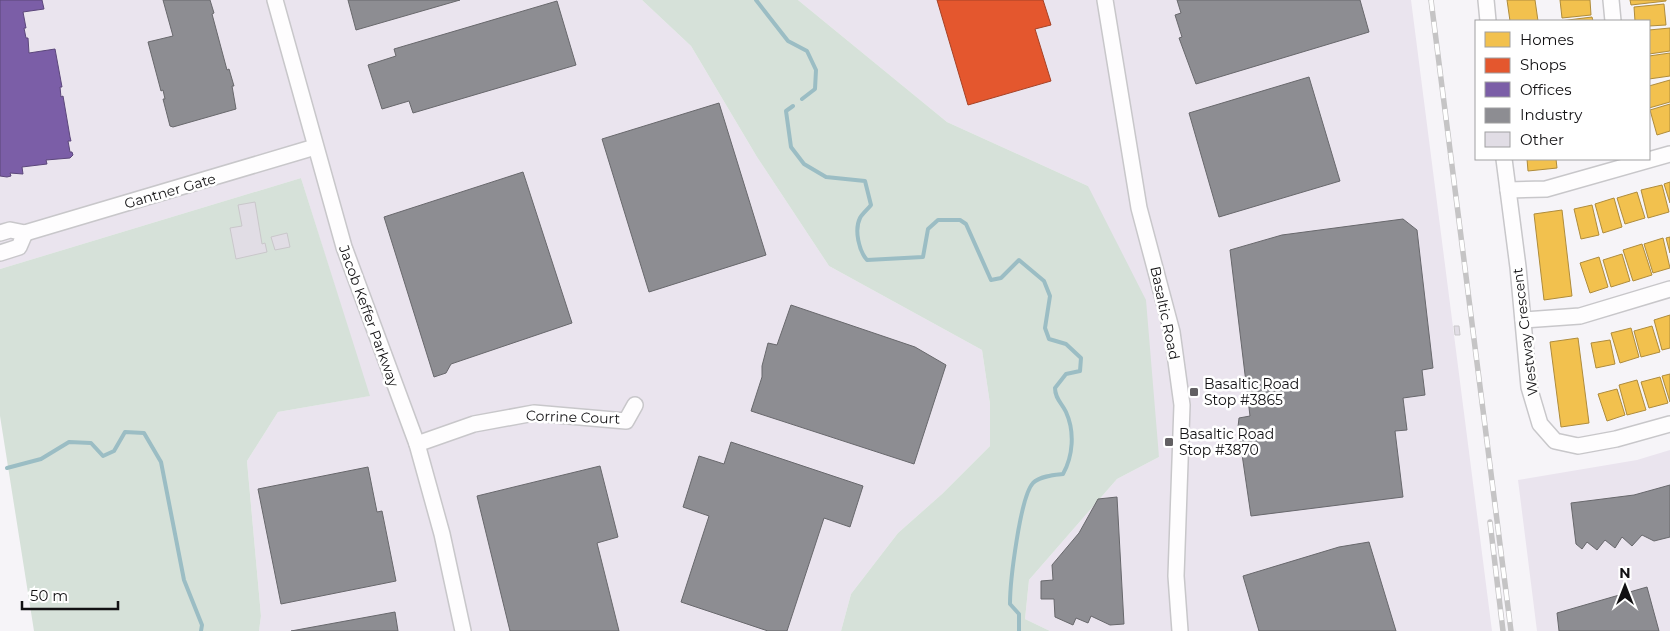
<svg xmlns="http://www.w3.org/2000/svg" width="1670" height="631" font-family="Montserrat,sans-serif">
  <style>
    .built { fill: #eae4ee }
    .green { fill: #d6e1d9 }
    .homes { fill: #f2c14e; stroke: #af8c3c }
    .shops { fill: #e4572e; stroke: #a54226 }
    .offices { fill: #7b5ea7; stroke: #5c477b }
    .industry { fill: #8d8d92; stroke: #68686c }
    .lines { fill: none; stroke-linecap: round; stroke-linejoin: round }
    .stream { stroke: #9bbdc4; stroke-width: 4 }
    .building { fill: #e1dde5; stroke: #c9c7ca }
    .street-casing { stroke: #c8c7ca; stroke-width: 18 }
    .street { stroke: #fefdfe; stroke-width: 15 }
    .rail-casing { stroke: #c5c4c5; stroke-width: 5.5 }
    .rail { stroke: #fff; stroke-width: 4; stroke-dasharray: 11; stroke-linecap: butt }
    .poi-dot { fill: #626063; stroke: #fff; stroke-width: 2 }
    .labels { text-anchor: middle; stroke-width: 5; stroke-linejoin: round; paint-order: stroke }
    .street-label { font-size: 14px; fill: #121113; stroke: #fff }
    .poi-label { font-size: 14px; fill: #121113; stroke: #fff; text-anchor: start }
  </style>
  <rect width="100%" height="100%" fill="#f6f4f8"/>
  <g class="built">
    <path d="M0,0h642l49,46 66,111 72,109 153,84 8,54v42l-48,48 -44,39 -47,61 -10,37h-582l2,-15 -14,-155 31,-49 91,-16 -68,-218 -301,91z"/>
    <path d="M798,0h613l81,631h-442l-25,-12 4,-39 88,-101 42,-22 -71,-271 -141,-64z"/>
    <path d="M1670,450v181h-133l-19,-151 119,-20z"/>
  </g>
  <g class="green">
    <path d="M642,0h156l149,122 141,64 58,114 13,157 -42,22 -88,101 -4,39 25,12h-209l10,-37 47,-61 44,-39 48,-48v-42l-8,-54 -153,-84 -72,-109 -66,-111z"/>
    <path d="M301,178l69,218 -92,16 -31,49 14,155 -2,15h-225l-34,-215v-147z"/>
  </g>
  <g class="homes">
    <path d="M1507,0h28l3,21h-28z"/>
    <path d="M1560,0h30l1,15 -29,3z"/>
    <path d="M1630,0h36v1l-35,4z"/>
    <path d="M1664,4l2,21 -17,1v-5h-14l-1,-14z"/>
    <path d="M1592,17l1,4h-33z"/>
    <path d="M1670,28v23l-21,3v-24z"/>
    <path d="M1670,53v23l-21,3v-23z"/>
    <path d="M1670,80v22l-21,6v-22z"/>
    <path d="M1670,104v27l-13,4 -7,-25z"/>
    <path d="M1527,159h29l1,9 -29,3z"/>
    <path d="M1670,182v21l-6,-19z"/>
    <path d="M1662,185l7,27 -21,6 -7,-28z"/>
    <path d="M1637,192l8,26 -20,6 -8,-26z"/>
    <path d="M1614,198l8,29 -19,6 -8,-29z"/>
    <path d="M1592,205l7,30 -18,4 -7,-30z"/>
    <path d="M1562,210l10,86 -28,4 -10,-86z"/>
    <path d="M1670,237v16l-4,-15z"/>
    <path d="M1663,238l7,30 -17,5 -9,-29z"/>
    <path d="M1642,244l10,31 -19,6 -10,-31z"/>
    <path d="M1622,254l8,27 -19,6 -8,-27z"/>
    <path d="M1599,257l9,30 -18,6 -10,-30z"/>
    <path d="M1670,315v33l-8,2 -8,-30z"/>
    <path d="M1652,326l8,26 -19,5 -7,-26z"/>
    <path d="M1631,328l8,29 -19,6 -9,-30z"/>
    <path d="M1578,338l11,85 -28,4 -11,-85z"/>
    <path d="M1610,340l5,24 -19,4 -5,-25z"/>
    <path d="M1670,374v28l-8,-26z"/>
    <path d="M1660,377l8,26 -19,5 -8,-26z"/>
    <path d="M1637,380l9,30 -19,5 -8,-30z"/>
    <path d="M1617,389l8,26 -18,6 -9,-27z"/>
  </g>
  <path class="shops" d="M937,0h106l8,25 -16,4 16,52 -83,24z"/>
  <path class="offices" d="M0,0h42l2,9 -21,3 3,16h-2l2,10h2l1,15 26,-4 7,38h-2l1,10 2,-1 7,41 1,4h-3l2,11h2l1,3 -3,3 -24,2 1,4 -25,3 1,7 -13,-1 1,3 -4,1 -7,-1z"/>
  <g class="industry">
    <path d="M163,0h47l4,13 -2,1 15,56 2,-1 5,17h-2l4,23 -63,18 -3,-1 -7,-27h2l-2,-9 -2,1 -13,-49 25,-6z"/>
    <path d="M348,0h112l-104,30z"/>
    <path d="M1177,0h183l9,32 -173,52 -17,-46 3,-1 -7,-22 6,-2z"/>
    <path d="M557,1l19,64 -163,48 -4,-12 -27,8 -14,-44 28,-9 -2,-7z"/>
    <path d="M1309,77l31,104 -121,36 -30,-104z"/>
    <path d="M719,103l47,152 -117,37 -47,-153z"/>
    <path d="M523,172l49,151 -121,41 -5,9 -12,4 -50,-160z"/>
    <path d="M1403,219l14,11 16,138 -11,2 3,25 -22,3 4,32 -12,1 8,66 -152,19 -13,-89 1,-9 11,-2 -20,-166 52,-15z"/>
    <path d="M791,305l124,42 31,18 -32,99 -163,-53 11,-34v-11l6,-23 9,2z"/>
    <path d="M731,442l132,44 -13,41 -26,-9 -37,113h-19l-87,-29 28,-86 -26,-9 16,-51 25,8z"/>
    <path d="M600,466l18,71 -21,6 22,88h-109l-33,-135z"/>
    <path d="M368,467l9,45 5,-1 14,70 -115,23 -23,-115z"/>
    <path d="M1670,485v52l-16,4 -12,-6 -10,11 -10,-9 -7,11 -10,-8 -8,10 -10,-8 -5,7 -6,-5 -5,-41 63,-8z"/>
    <path d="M1117,497l7,127 -14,1 -19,-9 -3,7 -12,-5 -3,7 -18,-8 -1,-18h-13v-18l12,-1 -1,-15 27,-32 19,-34z"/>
    <path d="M1369,542l27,89h-137l-16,-55 96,-29z"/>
    <path d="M1647,587l12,44h-100l-2,-18z"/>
    <path d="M395,612l3,19h-107z"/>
  </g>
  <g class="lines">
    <g class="stream">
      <path d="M756,0l32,41 19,10 9,19 -1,19 -13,10"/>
      <path d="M793,106l-7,5 5,36 13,17 22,13 39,4 6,24c-3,4 -9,9 -11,13 -6,12 -1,33 7,42l56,-3 5,-28 10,-9h22l6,4 25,56 10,-2 18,-18 25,21 6,15 -5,32 4,11 17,5 15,14 -1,13 -14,3 -11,14c0,11 7,15 11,24 9,20 7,44 -3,62 -9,1 -23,2 -30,9 -13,14 -23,99 -23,121l9,10v17"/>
      <path d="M7,468l34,-9 28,-17 22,1 12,13 11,-5 11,-19 19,1 17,29 23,118 18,45 -1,6"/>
    </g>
  </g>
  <g class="building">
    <path d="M255,202l7,42 3,-1 2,9 -31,7 -6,-31 12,-2 -4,-21z"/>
    <path d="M287,233l3,14 -15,3 -4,-13z"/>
    <path d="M1454,326h5l1,9h-5z"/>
  </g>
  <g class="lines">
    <g class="street-casing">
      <g id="street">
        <path d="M275,0l69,247 73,197 25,90 21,97"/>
        <path d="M1105,0l34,208 33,124 10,73 -6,171 4,55"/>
        <path d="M1486,0l2,21"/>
        <path d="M1611,0l2,21"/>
        <path d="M1504,159l14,108 11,120 11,37 15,17 23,5 38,-7 54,-15"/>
        <path d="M1508,190l38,-1 124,-35"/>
        <path d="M0,233l10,-3 15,3 290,-86"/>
        <path d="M0,253l19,-6 6,-14"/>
        <path d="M1523,320l57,-4 90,-27"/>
        <path d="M417,444l57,-20 60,-11 92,8 9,-16"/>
      </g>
    </g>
    <use href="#street" class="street"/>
    <g class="rail-casing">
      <g id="rail">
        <path d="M1431,0l80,631"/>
        <path d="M1490,522l13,109"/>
      </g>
    </g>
    <use href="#rail" class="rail"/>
  </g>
  <g class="poi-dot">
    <rect x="1189" y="387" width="10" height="10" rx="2.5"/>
    <rect x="1164" y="437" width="10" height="10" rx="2.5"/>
  </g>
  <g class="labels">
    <g class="street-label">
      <text transform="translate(170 191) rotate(-16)" y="5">Gantner Gate</text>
      <text transform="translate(1165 313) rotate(78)" y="5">Basaltic Road</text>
      <text transform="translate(369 316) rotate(70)" y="5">Jacob Keffer Parkway</text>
      <text transform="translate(1525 332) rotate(-97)" y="5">Westway Crescent</text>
      <text transform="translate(573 417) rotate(2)" y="5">Corrine Court</text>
    </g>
    <g class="poi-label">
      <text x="1204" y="389">Basaltic Road<tspan x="1204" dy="16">Stop #3865</tspan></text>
      <text x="1179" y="439">Basaltic Road<tspan x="1179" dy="16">Stop #3870</tspan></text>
    </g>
  </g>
  <rect x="1475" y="20" width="175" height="140" fill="#ffffff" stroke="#a0a0a1"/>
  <rect x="1485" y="32" width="25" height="15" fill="#f2c14e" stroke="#a0a0a1"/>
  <text x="1520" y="45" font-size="15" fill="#121113">Homes</text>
  <rect x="1485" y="58" width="25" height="15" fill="#e4572e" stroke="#a0a0a1"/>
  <text x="1520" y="70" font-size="15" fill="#121113">Shops</text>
  <rect x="1485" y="82" width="25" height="15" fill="#7b5ea7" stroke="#a0a0a1"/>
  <text x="1520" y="95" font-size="15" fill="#121113">Offices</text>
  <rect x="1485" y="108" width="25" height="15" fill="#8d8d92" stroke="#a0a0a1"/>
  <text x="1520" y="120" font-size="15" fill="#121113">Industry</text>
  <rect x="1485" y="132" width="25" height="15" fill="#e1dde5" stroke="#a0a0a1"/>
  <text x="1520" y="145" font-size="15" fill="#121113">Other</text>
  <g transform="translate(1625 586)" stroke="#ffffff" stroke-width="4" paint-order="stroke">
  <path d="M0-4L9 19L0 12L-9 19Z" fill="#121113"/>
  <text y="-8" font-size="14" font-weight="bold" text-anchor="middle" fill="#121113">N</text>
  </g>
  <path d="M22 601v8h96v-8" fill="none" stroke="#121113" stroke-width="2.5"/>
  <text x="30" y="601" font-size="15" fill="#121113" stroke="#ffffff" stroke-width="4" paint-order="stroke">50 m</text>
</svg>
